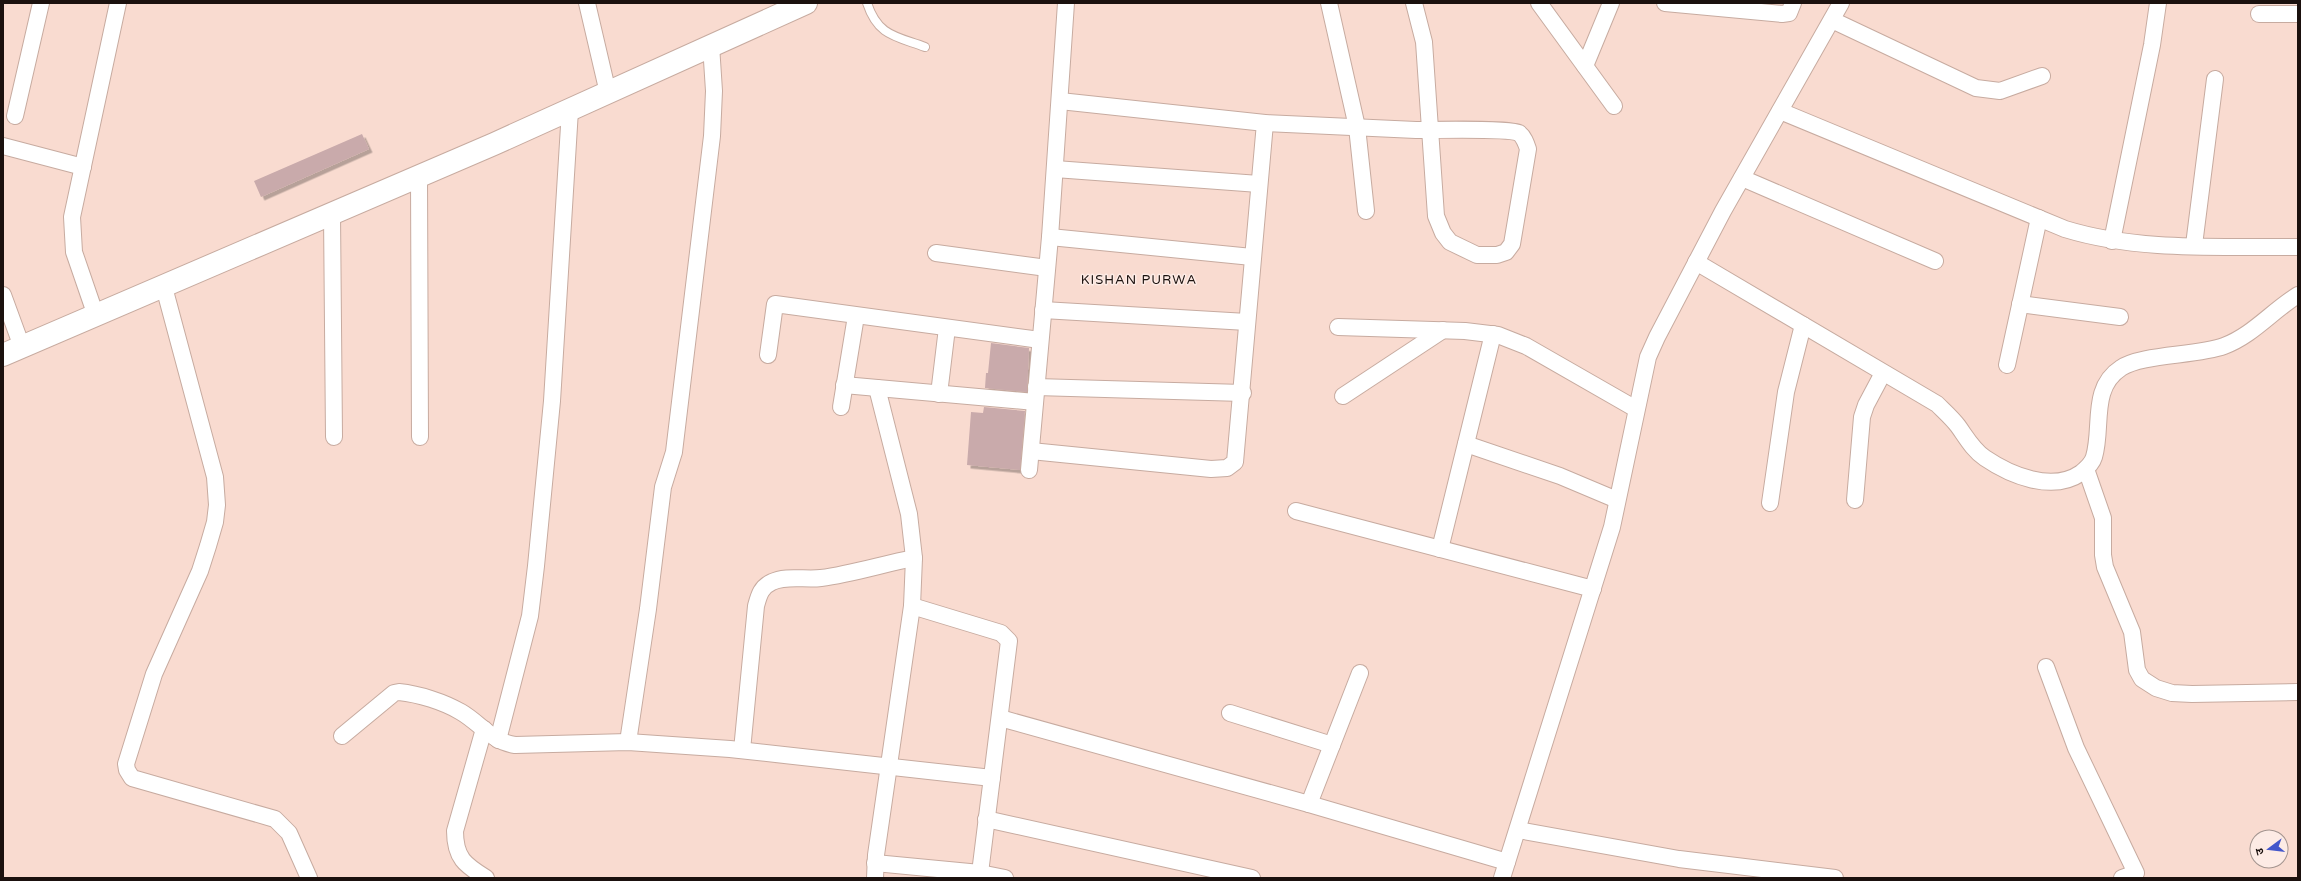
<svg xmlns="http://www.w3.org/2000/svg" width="2301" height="881" font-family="'Varela Round','Noto Sans Devanagari',sans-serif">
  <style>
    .building { fill: #c9aaab; filter: url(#shadow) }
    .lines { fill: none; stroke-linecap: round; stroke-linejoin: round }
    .lane-casing { stroke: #c7aba0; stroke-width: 10 }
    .street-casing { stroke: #c7aba0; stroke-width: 18 }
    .primary-casing { stroke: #c7aba0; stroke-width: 24 }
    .lane { stroke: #fff; stroke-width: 8 }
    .street { stroke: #fff; stroke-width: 16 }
    .primary { stroke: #fff; stroke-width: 22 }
    .labels { text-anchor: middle; stroke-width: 3; stroke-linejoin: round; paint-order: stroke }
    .quarter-label { font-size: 13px; letter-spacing: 1px; fill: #1b110e; stroke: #fdebe5 }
  </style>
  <defs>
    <filter id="shadow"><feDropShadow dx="3.5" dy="3.5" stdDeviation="0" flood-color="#0004"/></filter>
  </defs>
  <rect width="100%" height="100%" fill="#f9dbd0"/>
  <g class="building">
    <path d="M362,134l7,15 -108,48 -7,-16z"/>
    <path d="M991,343l38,5 -2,44 -42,-4 1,-15h2z"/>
    <path d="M984,407l41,4 -5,59 -53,-5 4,-53 12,1z"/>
  </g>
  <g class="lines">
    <g class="lane-casing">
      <path id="lane" d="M867,3c11,33 28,33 58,44"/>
    </g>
    <g class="street-casing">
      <g id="street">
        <path d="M587,3l21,90"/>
        <path d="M1329,3l28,124 9,84"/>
        <path d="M1539,3l75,103"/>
        <path d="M1665,3l117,11 7,-1 4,-10"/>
        <path d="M2259,14h39"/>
        <path d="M1832,20l144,68 24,3 42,-15"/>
        <path d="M1585,66l26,-63"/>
        <path d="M1060,101l205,22 151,7c16,0 93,-2 103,3 5,4 7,10 9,16l-16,95 -6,8 -9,3h-20l-27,-13 -7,-9 -7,-17 -12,-174 -10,-39"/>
        <path d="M1780,111l285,118c75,23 156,17 233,18"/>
        <path d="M15,116l26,-113"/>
        <path d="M3,146l80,21"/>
        <path d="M1055,169l204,15"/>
        <path d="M419,176l1,261"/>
        <path d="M1742,178l193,83"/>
        <path d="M332,214l2,223"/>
        <path d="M1050,237l202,20"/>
        <path d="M2112,241l40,-196 6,-42"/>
        <path d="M2194,245l21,-166"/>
        <path d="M936,253l111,15"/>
        <path d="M1696,262l241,142c7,7 15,14 21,22 8,11 15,24 27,32 25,17 67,35 96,15 5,-4 11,-9 13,-16 9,-30 -4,-69 27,-89 20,-14 76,-12 103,-22 29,-11 48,-35 74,-51"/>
        <path d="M164,287l51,190 2,28 -2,17 -7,24 -8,25 -46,103 -28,90 1,6 5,8 143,41 14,14 20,45"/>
        <path d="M3,295l19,52"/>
        <path d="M2020,304l100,13"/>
        <path d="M1043,310l204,12"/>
        <path d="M96,316l-22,-64 -2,-35 46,-214"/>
        <path d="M1338,327l127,4 33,4 28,11 110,63"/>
        <path d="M768,355l7,-51 265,36"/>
        <path d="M2007,365l32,-147"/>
        <path d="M844,385l191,17"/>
        <path d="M1036,387l207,6"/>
        <path d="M939,394l8,-66"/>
        <path d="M1343,396l100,-66"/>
        <path d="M841,407l15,-91"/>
        <path d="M1466,444l94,32 57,24"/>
        <path d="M1031,451l180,18 16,-1 8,-6 30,-339"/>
        <path d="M2086,469l17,49v37l2,12 27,65 5,38 5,9 14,9 16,5 20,1 106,-2"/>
        <path d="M1029,470l21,-233 16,-234"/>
        <path d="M1855,500l7,-83 4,-12 17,-32"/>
        <path d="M1770,503l16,-111 17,-67"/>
        <path d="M1296,511l297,78"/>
        <path d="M1440,549l53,-215"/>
        <path d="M912,606l89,27 8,8 -29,232"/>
        <path d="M2046,667l30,81 60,125 -14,5"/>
        <path d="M1230,713l102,32"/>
        <path d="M1000,718l309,86 198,58"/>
        <path d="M484,729l-29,102c0,27 10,34 31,47"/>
        <path d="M342,736l52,-43 5,-1c20,2 45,10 62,20 19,11 31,30 54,33l113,-3 102,7 262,29"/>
        <path d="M498,740l32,-124 6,-50 16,-165 18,-291"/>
        <path d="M628,742l20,-133 15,-122 11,-35 38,-316 2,-45 -3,-46"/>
        <path d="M742,750l14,-144c3,-11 5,-19 16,-24 14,-7 33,-2 49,-4 31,-4 62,-14 93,-20"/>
        <path d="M1309,804l51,-131"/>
        <path d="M986,819l266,59"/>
        <path d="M1518,830l161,29 156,19"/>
        <path d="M875,863l105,10 25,5"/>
        <path d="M875,878l1,-23 36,-249 2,-48 -5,-44 -32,-126"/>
        <path d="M1502,878l110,-351 36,-170 9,-20 66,-126 118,-208"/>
      </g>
    </g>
    <g class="primary-casing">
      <path id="primary" d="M3,355l491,-211 312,-141"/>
    </g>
    <use href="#lane" class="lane"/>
    <use href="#street" class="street"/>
    <use href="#primary" class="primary"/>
  </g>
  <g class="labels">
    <g class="quarter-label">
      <text x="1139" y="284">KISHAN PURWA</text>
    </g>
  </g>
  <rect width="2301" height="881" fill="none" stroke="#1b110e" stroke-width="8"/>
  <g transform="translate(2269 849) rotate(255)"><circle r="19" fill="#fdebe5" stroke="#a3948f"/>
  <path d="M0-3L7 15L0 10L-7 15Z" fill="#4457cb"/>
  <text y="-6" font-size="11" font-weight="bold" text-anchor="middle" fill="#1b110e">उ</text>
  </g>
</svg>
